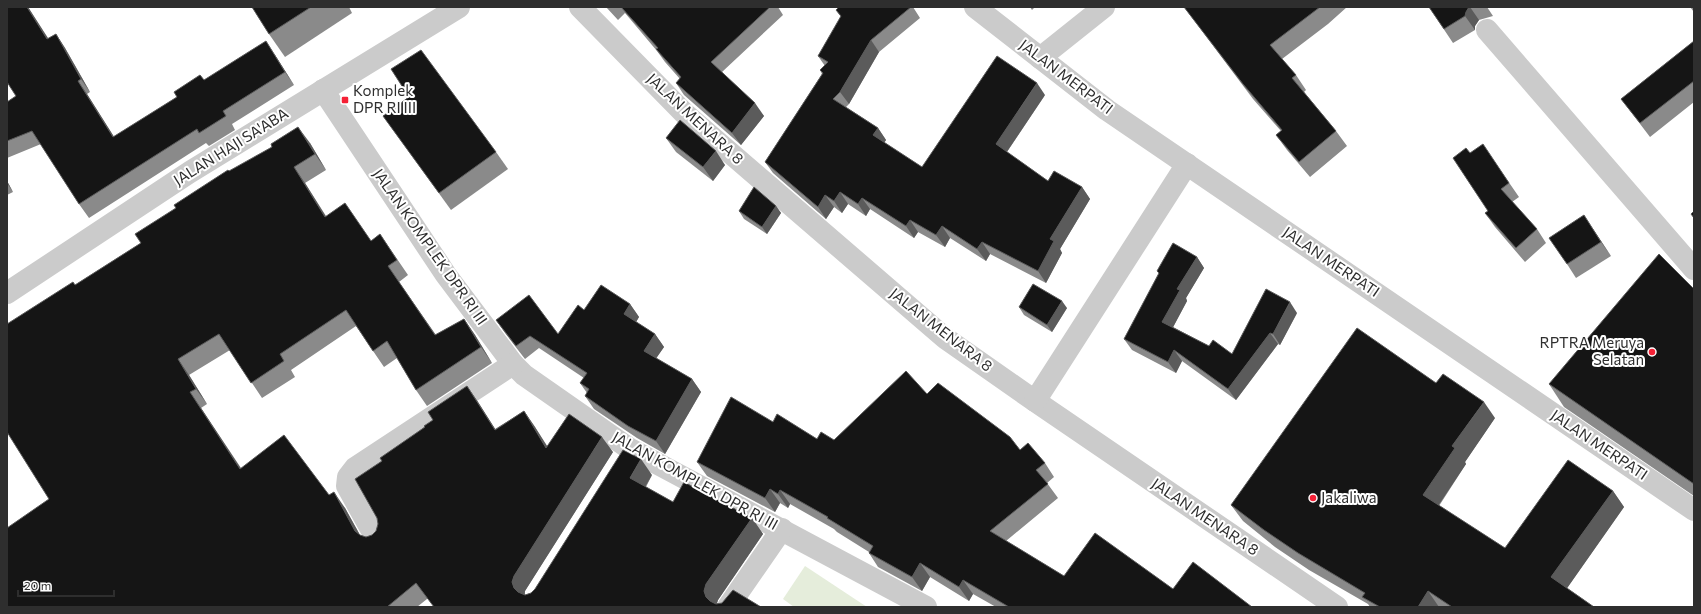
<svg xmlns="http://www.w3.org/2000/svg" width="1701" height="614" font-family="Commissioner,sans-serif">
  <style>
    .green { fill: #e5eddb }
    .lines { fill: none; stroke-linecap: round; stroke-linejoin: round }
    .minor { stroke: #cbcbcb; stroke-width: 22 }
    .tertiary { stroke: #cbcbcb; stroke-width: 22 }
    .wall { fill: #8a8a8a }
    .shaded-wall { fill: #5b5b5b }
    .building { fill: #151515; stroke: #5b5b5b }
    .poi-dot { fill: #f52136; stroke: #fff; stroke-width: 1.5 }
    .labels { text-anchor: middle; stroke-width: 4; stroke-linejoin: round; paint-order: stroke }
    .street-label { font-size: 15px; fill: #2e2e2e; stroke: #fff }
    .poi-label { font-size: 15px; fill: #2e2e2e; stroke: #fff; text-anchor: start }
  </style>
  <rect width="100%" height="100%" fill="#fff"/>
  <path class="green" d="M805,566l62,41h-73l-11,-8z"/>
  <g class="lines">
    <g class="minor">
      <path d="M580,7l104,106 261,225 90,63 302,206"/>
      <path d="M1487,30l207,239"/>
      <path d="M1040,58l64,-51"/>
      <path d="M323,90l123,185 67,89 11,11 106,74 296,158"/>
      <path d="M1035,401l152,-237"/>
      <path d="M377,540l-30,-54 1,-9 7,-9 158,-104"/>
      <path d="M728,607l54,-78"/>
    </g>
    <g class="tertiary">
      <path d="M975,7l132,103 587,400"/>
      <path d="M7,293l183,-121 269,-165"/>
    </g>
  </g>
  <g class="wall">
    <path d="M28,7l20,32 8,-5 9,14 25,44 -3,2 27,43 63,-40 23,-22 4,5 71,-25 19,30 -62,39 3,6 -26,16 -3,-3 -117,75 -10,-14 -38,-60 -34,14v-56l9,-6z"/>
    <path d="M252,7h97l3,6 -67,44 -16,-23z"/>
    <path d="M606,7h172l5,8 -61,57 42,44 -23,29 -57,-50 -8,-12 4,-4 -15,-17 -8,-11 -32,-38 -7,7z"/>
    <path d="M839,7h74l7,11 -41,34 -30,52 -3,3 32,21 8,12 -2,3 38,24 123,-72 -38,57 41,29 34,6 8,12 -30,50 2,4 -16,30 -56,-29 -4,7 -36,-23 -5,9 -27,-15 -4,6 -44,-29 -4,7 -18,-12 -6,9 -8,-6 -8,12 -53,-46 -8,-11 57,-88 -2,-4 5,-4 -7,-10 23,-39 -5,-7z"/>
    <path d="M1030,7h5l-3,3z"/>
    <path d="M1184,7h163l-19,17 -46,35 14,16 10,15 -2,2 32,39 11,15 -37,31 -23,-27 -11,-15 5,-4 -28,-32z"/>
    <path d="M1429,7h58l6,9 -14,4 -4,6v4l-22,13z"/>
    <path d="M1690,7h4v5z"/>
    <path d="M1694,41v61l-44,35 -19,-25 -10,-13z"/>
    <path d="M409,97l87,55 12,17 -57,41 -68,-94z"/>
    <path d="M666,138l59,27 -12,16 -37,-29z"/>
    <path d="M310,143l16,27 -21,13 21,33 45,25 9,-7 28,41 -9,7 37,53 28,-16 11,16 17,28 -65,43 -11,-16 -19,-32 -13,9 -28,-41 -65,44 4,7 -33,21 -32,-48 -41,25 18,29 -6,4 40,60 88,27 16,13 15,27 6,2 6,-2 4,-4 2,-7 4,-63 51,-41 34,-34 11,16 17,27 29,-18 11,16 12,20 66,5 -88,139v4l6,-2 121,-118 -6,12 27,15 79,16 11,16 -45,66 -1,3 44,4 -334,-8 -10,8h-410l42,-108 26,-214 66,-42 35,-35 53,-37z"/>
    <path d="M1470,153l22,5 27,39 -7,5 25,27 9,14 -21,19 -30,-35 -10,-14 3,-2z"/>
    <path d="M7,181l6,11 -6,3z"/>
    <path d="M776,206l5,7 -14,21 -23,-15 -5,-8z"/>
    <path d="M1593,229l18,27 -35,22 -9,-14z"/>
    <path d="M1197,257l7,11 -18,30 1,3 -14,26 36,19 23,8 65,-41 -17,32 -2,-1 -42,56 -54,-39 -6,12 -44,-23 -8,-11 35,-65 -2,-3z"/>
    <path d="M1694,289v207l-130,-89 -15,-23z"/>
    <path d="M630,304l9,13 -3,5 19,12 9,13 -8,11 36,21 9,13 -36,62 -28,-16 -43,-29 -9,-13 2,-3 -7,-10 4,-5 -45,-30 -14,11 -20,-26 -9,-13 62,14 26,-24z"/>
    <path d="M1019,307l48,1 -15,24 -28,-17z"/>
    <path d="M927,394l93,56 25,13 9,14 -7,6 11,15 -52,43 58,35 109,13 79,18h-256l-23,-13 -4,7 -39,-24 -8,14 -44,-24 -9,-14v-1l-32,-20 -3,-3 -44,-25 -2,4 -8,-5 -5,9 -68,-36 -10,-14 76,-40 44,17 17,1z"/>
    <path d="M1495,418l-30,44 1,2 -27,42 66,42 108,-57 11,16 -57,81 27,19h-224l-2,-3 -59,-34 -34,-23 -32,-26 -12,-16z"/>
  </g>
  <g class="shaded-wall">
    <path d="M27,7h1l29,45 -10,-13z"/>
    <path d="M1469,7h1l9,13 -4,6v4l-10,-14 1,-4z"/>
    <path d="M56,34l9,14 25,44 -9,-13z"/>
    <path d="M871,40l8,12 -30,52 -9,-12z"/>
    <path d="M266,41l9,14 19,30 -9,-13z"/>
    <path d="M78,81l9,13 36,57 -10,-14z"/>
    <path d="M1037,83l8,12 -41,61 -8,-12z"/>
    <path d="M755,103l9,13 -23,29 -9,-12z"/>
    <path d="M298,127l12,16 16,27 -11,-16z"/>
    <path d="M878,128l8,12 -5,7 -8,-12z"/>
    <path d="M716,151l9,14 -12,16 -10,-14z"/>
    <path d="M294,167l11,16 31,50 -11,-16z"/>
    <path d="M7,181l6,11 -6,-9z"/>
    <path d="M1082,187l8,12 -30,50 2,4 -16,30 -8,-12 12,-32z"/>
    <path d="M840,192l8,12 -6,9 -8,-12z"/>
    <path d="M825,195l9,12 -8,12 -8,-12z"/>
    <path d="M862,198l8,11 -4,7 -8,-12z"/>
    <path d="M776,206l5,7 -14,21 -5,-7z"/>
    <path d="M1584,215l9,14 18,27 -10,-14z"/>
    <path d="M910,220l8,12 -4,6 -8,-12z"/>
    <path d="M942,226l8,12 -5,9 -9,-12z"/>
    <path d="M982,242l8,12 -4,7 -9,-12z"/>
    <path d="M1197,257l7,11 -18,30 1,3 -17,32 -8,-11 15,-33z"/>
    <path d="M1062,301l5,7 -15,24 -5,-7z"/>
    <path d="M1290,302l7,11 -17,32 -7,-11z"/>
    <path d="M630,304l9,13 -6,10 -9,-13z"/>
    <path d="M464,319l11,16 17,28 -11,-16z"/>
    <path d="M1270,333l8,11 -42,56 -8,-11z"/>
    <path d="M655,334l9,13 -11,16 -9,-12z"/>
    <path d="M1174,350l8,11 -6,12 -8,-11z"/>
    <path d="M178,359l11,16 18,29 -11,-15z"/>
    <path d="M692,379l9,13 -36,62 -9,-13z"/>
    <path d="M467,386l11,16 28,44 -11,-16z"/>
    <path d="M190,392l11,16 50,76 -11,-15z"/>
    <path d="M1484,402l11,16 -30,44 1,2 -32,48 -11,-17 29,-49z"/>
    <path d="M524,411l11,16 23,36 -12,-15z"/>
    <path d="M602,437l11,15 -88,139 -1,7 -10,-10 -2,-6 2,-6z"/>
    <path d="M641,459l11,16 -11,19 -11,-16z"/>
    <path d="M770,489l10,14 -5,9 -10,-14z"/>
    <path d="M780,490l10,14 -2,4 -10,-14z"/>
    <path d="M1613,491l11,16 -61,87 -12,-17z"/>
    <path d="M334,492l11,16 21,38 -11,-15z"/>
    <path d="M752,518l11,16 -45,66 -2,6 -3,1 -7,-10 -2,-6 2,-7z"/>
    <path d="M920,563l10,14 -8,14 -10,-14z"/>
    <path d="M963,580l10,14 -4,7 -10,-14z"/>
    <path d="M1428,591l11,16h-21z"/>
  </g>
  <g class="building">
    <path d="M7,7h20l20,32 9,-5 25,45 -3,2 35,56 64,-40 -3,-5 26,-17 4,5 62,-39 19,31 -62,39 3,5 -27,17 -2,-4 -118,75 -47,-73 -25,10v-39l9,-6 -9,-14z"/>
    <path d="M252,7h59l-42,27z"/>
    <path d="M621,7h149l-59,55 44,41 -23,30 -56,-50 5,-6 -25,-28 2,-1z"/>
    <path d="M839,7h72l-40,33 -31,52 -7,7 45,29 -5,7 49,32 75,-111 40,27 -41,61 52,37 6,-10 28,16 -32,52 4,2 -16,30 -56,-29 -5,7 -35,-23 -6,9 -26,-15 -4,6 -44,-28 -4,6 -18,-12 -6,9 -9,-6 -7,12 -53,-45 58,-89 -3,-3 8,-8 -10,-6 23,-40 -5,-6z"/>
    <path d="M1184,7h136l-50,38 26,30 -4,3 44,53 -37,31 -23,-27 6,-5 -39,-46z"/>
    <path d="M1429,7h40l-3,5 -1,4 -21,13z"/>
    <path d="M1694,41v40l-54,42 -19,-24z"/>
    <path d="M421,50l75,102 -57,41 -56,-77 26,-19 -18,-28z"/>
    <path d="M680,120l36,31 -13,16 -37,-29z"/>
    <path d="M298,127l17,27 -21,13 31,50 20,-14 26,38 9,-7 17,26 -9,6 47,69 29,-16 17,28 -65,43 -29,-49 -14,10 -27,-41 -66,44 4,7 -33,22 -32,-49 -41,25 18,30 -6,3 50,77 44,-34 45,60 5,-3 21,39 5,4 6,2 6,-2 4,-4 2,-7 -1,-6 -22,-39 27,-18 -2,-3 45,-31 -1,-1 9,-6 -5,-8 39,-26 28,44 29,-19 22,37 23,-34 33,23 -88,139 -2,6 2,6 4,4 7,3 6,-2 4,-4 88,-139 18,9 -11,19 43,24 11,-20 68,36 -46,66 -2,7 2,6 4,4 6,3 6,-1 11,-13 28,17h-327l-18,-24 -29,24h-380v-79l42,-29 -42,-67v-108l66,-42 2,3 66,-42 -6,-9 41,-26 -2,-3 54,-35 1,1 43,-24 -1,-3z"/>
    <path d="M1483,144l26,39 -8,6 36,40 -21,19 -31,-35 3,-2 -35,-53 13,-10 4,5z"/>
    <path d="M754,187l22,19 -14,21 -23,-16z"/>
    <path d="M1694,211v7l-3,-4z"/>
    <path d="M1584,215l17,27 -34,22 -18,-26z"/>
    <path d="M1173,243l24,14 -20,32 3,1 -18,32 47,24 4,-6 19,14 34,-65 24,13 -17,32 -3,-1 -42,56 -54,-39 -6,12 -44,-23 35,-66 -2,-2z"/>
    <path d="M1659,254l35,35v195l-145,-100z"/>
    <path d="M1033,284l29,17 -15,24 -28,-18z"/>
    <path d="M601,285l29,19 -6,10 31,20 -11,17 48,28 -36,62 -28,-15 -43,-30 4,-7 -9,-6 7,-10 -57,-37 -14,10 -20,-26 33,-25 29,39 20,-29 6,5z"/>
    <path d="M1357,328l79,55 7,-9 41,28 -32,44 3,2 -32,47 82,53 63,-88 45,31 -62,86 43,30h-142l-24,-16 -10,16h-38l-18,-10 3,-4 -67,-40 -34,-23 -33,-25z"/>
    <path d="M906,371l21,23 11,-11 72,54 10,13 8,-7 17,20 -9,7 12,14 -58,47 74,45 31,-43 78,56 20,-27 59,45h-243l-46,-27 -4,7 -39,-24 -8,14 -43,-24 4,-7 -46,-28 1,-1 -48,-27 -2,4 -8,-5 -5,9 -68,-36 34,-65 42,25 4,-8 40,25 4,-7 13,8z"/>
  </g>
  <g class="poi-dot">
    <rect x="341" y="96" width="8" height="8" rx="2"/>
    <circle cx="1652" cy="352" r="4"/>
    <circle cx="1313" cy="498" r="4"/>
  </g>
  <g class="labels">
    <g class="street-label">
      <text transform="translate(1066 77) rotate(37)" y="5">JALAN MERPATI</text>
      <text transform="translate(695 119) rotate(43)" y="5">JALAN MENARA 8</text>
      <text transform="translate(231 147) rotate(-32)" y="5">JALAN HAJI SA'ABA</text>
      <text transform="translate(430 247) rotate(55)" y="5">JALAN KOMPLEK DPR RI III</text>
      <text transform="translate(1331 262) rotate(34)" y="5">JALAN MERPATI</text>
      <text transform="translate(941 330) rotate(38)" y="5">JALAN MENARA 8</text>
      <text transform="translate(1599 445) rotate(34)" y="5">JALAN MERPATI</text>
      <text transform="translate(695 481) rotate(29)" y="5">JALAN KOMPLEK DPR RI III</text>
      <text transform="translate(1205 517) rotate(34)" y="5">JALAN MENARA 8</text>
    </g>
    <g class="poi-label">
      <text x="353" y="96">Komplek<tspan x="353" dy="17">DPR RI III</tspan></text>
      <text x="1644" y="348" text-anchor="end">RPTRA Meruya<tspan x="1644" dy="17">Selatan</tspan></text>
      <text x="1321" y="503">Jakaliwa</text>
    </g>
  </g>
  <rect width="1701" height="614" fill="none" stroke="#2e2e2e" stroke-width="16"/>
  <path d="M18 590v6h96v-6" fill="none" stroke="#2e2e2e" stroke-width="2"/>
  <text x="24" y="590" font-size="12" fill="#2e2e2e" stroke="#ffffff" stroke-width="3" paint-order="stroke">20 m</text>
</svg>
